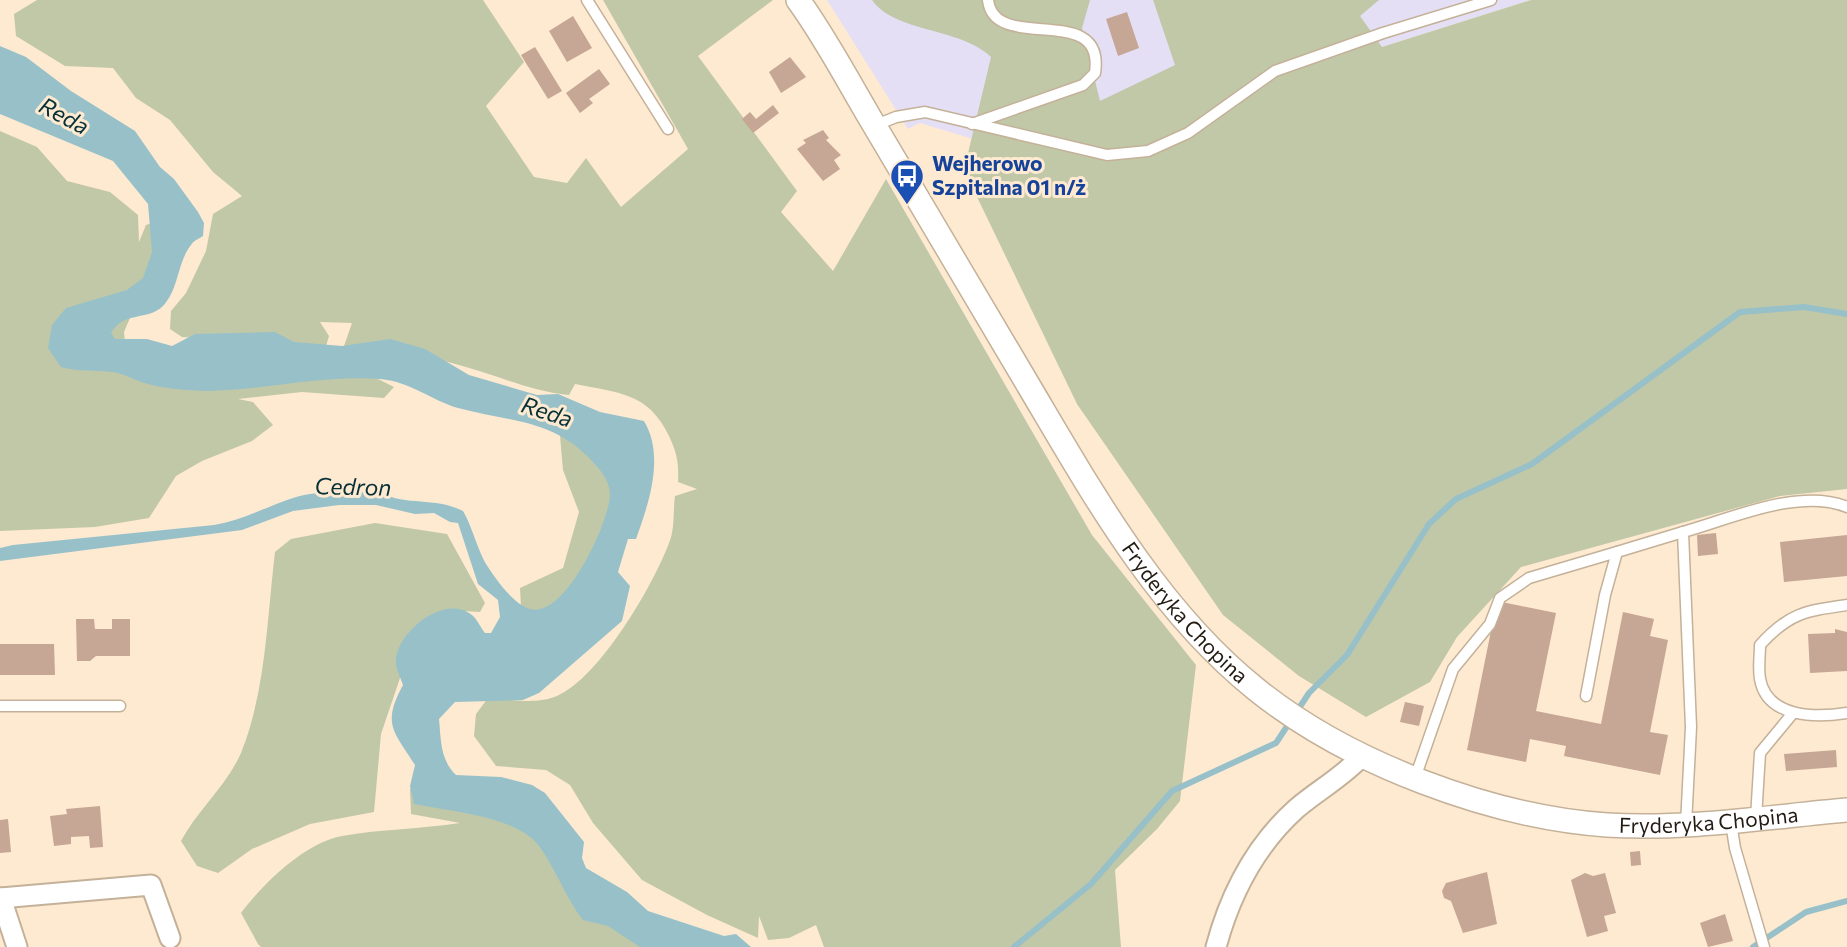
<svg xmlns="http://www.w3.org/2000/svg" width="1847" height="947" font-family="Commissioner,sans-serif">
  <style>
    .medical { fill: #e5dff5 }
    .green { fill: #c1c8a7 }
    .water { fill: #97c0c9 }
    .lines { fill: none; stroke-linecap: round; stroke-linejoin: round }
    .stream { stroke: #97c0c9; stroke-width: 6 }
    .building { fill: #c6a694 }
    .service-casing { stroke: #c4b199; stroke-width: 13 }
    .minor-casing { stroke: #c4b199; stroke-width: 23 }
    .tertiary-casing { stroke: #c4b199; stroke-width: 26 }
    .service { stroke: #fff; stroke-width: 10 }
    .minor { stroke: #fff; stroke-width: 19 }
    .tertiary { stroke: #fff; stroke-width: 23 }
    .labels { text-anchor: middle; stroke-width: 6; stroke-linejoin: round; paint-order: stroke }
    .transit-label { font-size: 21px; font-weight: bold; fill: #164399; stroke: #feead1; text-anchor: start }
    .street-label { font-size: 21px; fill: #221b12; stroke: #feead1 }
    .water-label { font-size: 23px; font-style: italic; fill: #073138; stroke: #feead1 }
  </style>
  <rect width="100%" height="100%" fill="#feead1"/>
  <path class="medical" d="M827,0h704l-149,47 -389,98 -73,-22 -12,6z"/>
  <g class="green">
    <path d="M37,0h446l41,62 -38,44 48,71 33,6 19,-25 35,49 67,-58 -85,-149h170l-75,56 99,135 -16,21 52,59 53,-92 206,356 104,130 -16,136 -23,28 -42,41 6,77h-297l-8,-22 -27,13 -21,2 -9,-24 -1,22 -51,-23 -65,-35 -49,-57 -23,-38 -24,-15 -50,-4 -22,-30 2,-22 12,-16c22,1 48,7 69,-2 42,-18 96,-110 112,-153 6,-13 4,-33 6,-47l22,-7 -19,-7c1,-19 -1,-29 -9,-46 -21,-44 -51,-43 -94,-52l-6,11c-39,-4 -67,-18 -103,-28 -40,-12 -81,-18 -122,-21l8,-23 -32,-1 9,14 -3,10 -144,-9 -12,-8 1,-18 15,-18 20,-42 7,-37 29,-18 -29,-24 -43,-52 -34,-22 -23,-30 -48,-2 -49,-30 -2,-22z"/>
    <path d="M872,0h218l-8,28 18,73 75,-36 -22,-65h226l-19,16 22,31 149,-47h316v489l-67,7 -259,71 -64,70 -27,45 -64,35 -67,-41 -76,-61 -146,-211 -113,-234 27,-113c-31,-30 -96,-24 -119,-57z"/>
    <path d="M0,131l37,16 30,34 43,11 28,23 1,27 7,-17 12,-4 3,24 -37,87 2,21 250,25 18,9 -10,11 -82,-6 -64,7 15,3 20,23 -21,16 -50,20 -26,15 -27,42 -54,9 -95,4z"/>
    <path d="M591,435l51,76 -119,132 -3,-55 43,-20 16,-56 -16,-42 -3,-34z"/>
    <path d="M375,523l72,11 38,69 -5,9 -33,-2 -29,15 -37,109 -7,78 -64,12 -58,25 -34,24 -21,-7 -16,-25c17,-32 45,-54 60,-88 25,-62 26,-135 34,-201l16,-13z"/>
    <path d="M410,789l83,15 59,48 102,95h-393l-3,-3 -17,-31c22,-29 63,-70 101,-77 39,-7 79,-7 118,-13l-49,-9z"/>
  </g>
  <path class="water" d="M0,46l26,11 45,34 64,40 25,36 14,12 24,33 6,11 -1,13c-4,3 -9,4 -12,9 -14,18 -12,44 -28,61 -15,15 -40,5 -52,27l4,6h32l25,7 23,-12 80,-2 19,10 48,4 48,-7 35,10 44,26 68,20 21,-1 42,18 44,9c21,35 5,82 -8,118h-8l-10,33 12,14 -8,35 -83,72 -16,7 -68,2 -16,17c2,20 1,41 17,56l45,2 31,8 13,8 39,49 -2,16 4,10 41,24 21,19 76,25 12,-2 15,13h-111l-32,-21 -25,-6c-18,-23 -27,-51 -44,-74 -22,-30 -91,-35 -125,-42l-4,-18 5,-21c-22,-35 -33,-41 -12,-80 -2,-6 -6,-14 -7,-21 -3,-30 49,-72 76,-49 5,4 9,13 13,18h6l9,-16 -2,-17 -20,-16 -20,-61 -8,-1 -16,-9 -19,1 -39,-9h-37l-46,6 -51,19 -242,31v-13l13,-3 201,-20c28,-5 52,-18 79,-27 25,-8 62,-7 88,-5 26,13 55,4 82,18 9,15 15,40 23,53 9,14 27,40 44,45 30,8 61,-56 70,-78 12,-33 17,-44 -8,-70 -39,-42 -82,-39 -134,-53 -28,-8 -46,-26 -78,-29 -51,-4 -103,8 -153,11 -22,2 -58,0 -79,-6 -12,-3 -22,-10 -35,-12 -17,-2 -36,0 -52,-5l-13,-19 4,-23 14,-17 61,-18 16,-12 9,-26 -4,-48 -35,-43 -113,-47z"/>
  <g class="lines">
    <g class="stream">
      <path d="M1014,947l77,-63 81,-93 104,-48 33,-50 38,-38 82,-131 27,-25 76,-35 208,-152 64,-5 43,7"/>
      <path d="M1753,947l53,-35 41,-11"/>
    </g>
  </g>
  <g class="building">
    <path d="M1127,12l12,36 -21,8 -12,-37z"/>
    <path d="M573,16l19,32 -25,14 -18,-31z"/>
    <path d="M535,47l27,44 -14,8 -27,-44z"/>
    <path d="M790,57l16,20 -25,16 -12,-21z"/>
    <path d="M599,69l11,15 -21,15 4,4 -13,10 -14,-20z"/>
    <path d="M773,105l6,8 -26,20 -11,-14 8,-7 6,7z"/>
    <path d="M823,130l6,8 -3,2 15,15 -7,5 6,9 -17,12 -26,-32 9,-6 -3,-3z"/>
    <path d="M1716,533l2,21 -20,2 -1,-21z"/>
    <path d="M1847,535v41l-63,6 -4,-40z"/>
    <path d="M1497,601l59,12 -20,98 65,13 22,-112 31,7 -4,17 18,4 -18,92 18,3 -8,40 -96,-19 2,-10 -36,-7 -4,23 -59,-12z"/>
    <path d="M76,619h18l1,10h17v-10h18v37h-34l-6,5h-13z"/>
    <path d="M1835,629l12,3v39l-37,2 -2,-39 27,-1z"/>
    <path d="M0,644h54l1,31h-55z"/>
    <path d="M1405,702l19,4 -5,20 -19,-4z"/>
    <path d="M1836,750l1,17 -51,4 -2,-17z"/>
    <path d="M100,806l3,41 -13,1 -1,-12 -18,1v7l-17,2 -4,-30 17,-2 -1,-5z"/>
    <path d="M8,819l3,33 -11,1v-33z"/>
    <path d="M1640,851l1,14 -10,1 -1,-14z"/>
    <path d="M1487,872l10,52 -34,9 -12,-32 -7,-3 -2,-7 4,-8z"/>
    <path d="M1585,873l8,3 12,-3 11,40 -12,3 4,15 -21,6 -16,-57z"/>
    <path d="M1725,914l8,27 -25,6 -8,-24z"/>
  </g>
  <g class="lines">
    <g class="service-casing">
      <g id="service">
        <path d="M587,0l81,129"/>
        <path d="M972,124l111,-39 12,-12c11,-73 -101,-18 -107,-73"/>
        <path d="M876,125l20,-8 29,-5 182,43 41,-4 40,-18 87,-62 108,-38 108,-33"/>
        <path d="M1683,532c47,-13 117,-45 164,-25"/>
        <path d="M1847,605c-42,6 -58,8 -87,40 0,11 -2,23 0,34 7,39 56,39 87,34"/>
        <path d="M1586,696l19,-101 12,-43 66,-20 8,195 -5,98"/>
        <path d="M0,706h120"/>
        <path d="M1415,778l38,-109 37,-45 10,-26 29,-20 88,-26"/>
        <path d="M1756,818l4,-65 33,-40"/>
        <path d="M1731,823l4,25 29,99"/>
      </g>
    </g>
    <g class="minor-casing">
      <g id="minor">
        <path d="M0,898l151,-13 19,53"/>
        <path d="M1,898l16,49"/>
        <path d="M1216,947c14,-52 39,-101 80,-138 22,-19 47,-32 67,-54"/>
      </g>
    </g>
    <g class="tertiary-casing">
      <g id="tertiary">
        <path id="s1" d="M798,0c27,37 49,79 72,118 54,90 107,180 160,270 64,108 128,223 227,302 91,73 234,127 350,135 80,5 161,-8 240,-15"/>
      </g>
    </g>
    <use href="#service" class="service"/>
    <use href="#minor" class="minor"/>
    <use href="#tertiary" class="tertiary"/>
  </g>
  <defs>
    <g id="bus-pin" transform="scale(1.75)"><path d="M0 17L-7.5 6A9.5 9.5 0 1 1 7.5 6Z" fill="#1a4fb4" stroke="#feead1"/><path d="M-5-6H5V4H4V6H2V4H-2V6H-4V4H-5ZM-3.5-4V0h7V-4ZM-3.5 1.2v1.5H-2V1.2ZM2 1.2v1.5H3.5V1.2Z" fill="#fff"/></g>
  </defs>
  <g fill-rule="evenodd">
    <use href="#bus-pin" x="907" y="176"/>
  </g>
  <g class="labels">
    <g class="transit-label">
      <text x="932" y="171">Wejherowo<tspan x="932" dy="24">Szpitalna 01 n/ż</tspan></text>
    </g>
    <g class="street-label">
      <text dy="7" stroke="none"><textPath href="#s1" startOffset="726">Fryderyka Chopina</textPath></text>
      <text dy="7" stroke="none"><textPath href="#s1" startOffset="1314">Fryderyka Chopina</textPath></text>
    </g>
    <g class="water-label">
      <text transform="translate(64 116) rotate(28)" y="8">Reda</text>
      <text transform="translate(547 412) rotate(18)" y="8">Reda</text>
      <text transform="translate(353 487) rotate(1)" y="8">Cedron</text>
    </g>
  </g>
</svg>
